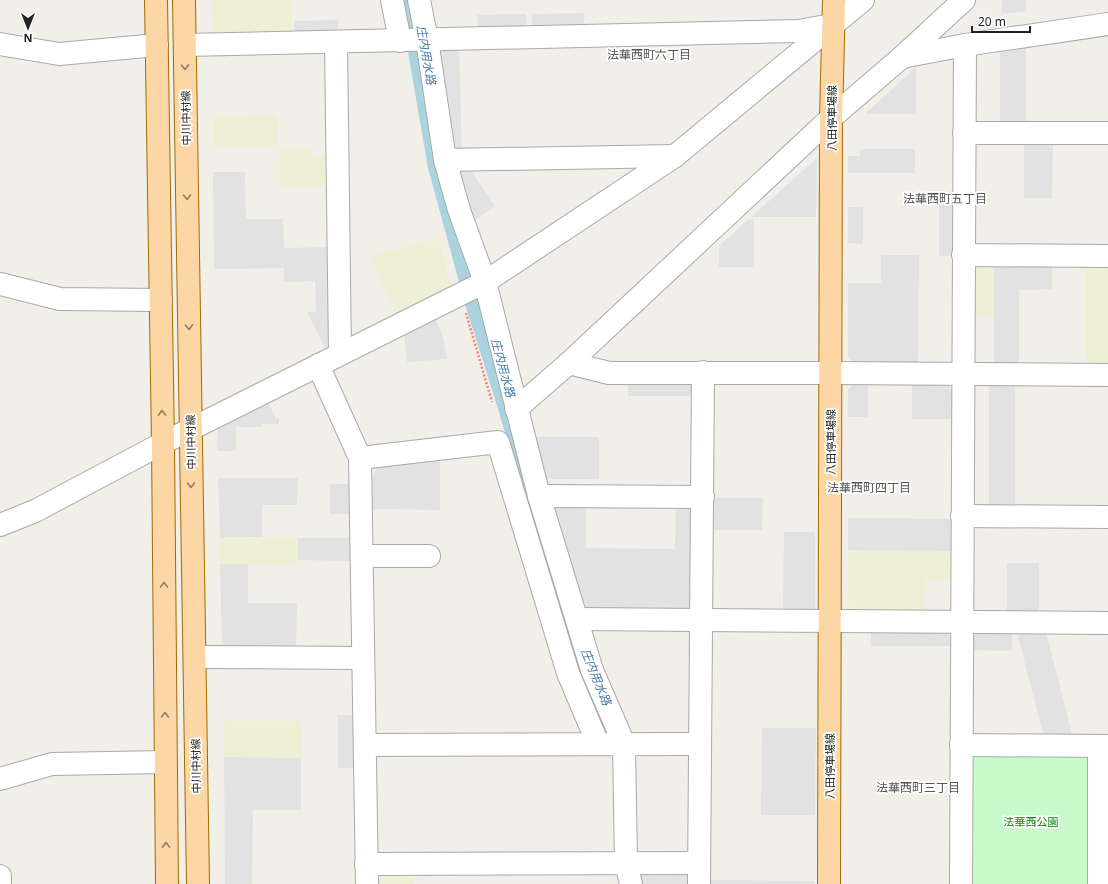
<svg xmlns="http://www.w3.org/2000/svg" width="1108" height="884" font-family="'Noto Sans','Noto Sans JP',sans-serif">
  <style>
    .farmland { fill: #eef0d5 }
    .park { fill: #c8facc }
    .parking { fill: #e2e2e2 }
    .water { fill: #aad3df }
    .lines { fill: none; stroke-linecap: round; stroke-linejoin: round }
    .minor-casing { stroke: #a9a9a9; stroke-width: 24 }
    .major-casing { stroke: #a06b00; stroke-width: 24 }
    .path { stroke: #fa8072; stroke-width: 2.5; stroke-dasharray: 2 2; stroke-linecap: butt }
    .minor { stroke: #fff; stroke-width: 22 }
    .major { stroke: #fcd6a4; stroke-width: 22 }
    .oneway { stroke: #8f7c63 }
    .labels { text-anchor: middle; stroke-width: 3.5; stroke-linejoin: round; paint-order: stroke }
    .street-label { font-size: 11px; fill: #222; stroke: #fff }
    .park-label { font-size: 11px; fill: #0c8416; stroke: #fff }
    .water-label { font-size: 12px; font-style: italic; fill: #4a7aab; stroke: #fff }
    .neighbourhood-label { font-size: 12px; fill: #555; stroke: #fff }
  </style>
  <rect width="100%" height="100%" fill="#f2efe9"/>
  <g class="farmland">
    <path d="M212,0h79l1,33 -79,2z"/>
    <path d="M277,116v30l-63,1 -1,-30z"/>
    <path d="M280,149h33v9l12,-1v29h-45z"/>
    <path d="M438,238l14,50 -55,28 -27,-59z"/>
    <path d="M983,260h11v56h-20v-48z"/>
    <path d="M1086,262h22v102h-23z"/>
    <path d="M220,537l78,1 -1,26h-77z"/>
    <path d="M848,550l106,1v29h-29l-1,32h-72l-4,-7z"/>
    <path d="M224,720l77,1v37l-77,-1z"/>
    <path d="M382,874h32v10h-35v-5z"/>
  </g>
  <path class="park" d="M978,753h108l6,6 -1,125h-121l1,-124z"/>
  <g class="parking">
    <path d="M1002,0h24v11l-24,3z"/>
    <path d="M584,13v15l-52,1v-15z"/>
    <path d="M526,14l1,16 -49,1 -1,-16z"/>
    <path d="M338,20v14h-44v-13z"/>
    <path d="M1026,42v83h-26v-81z"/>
    <path d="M440,48h19l3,104h-4l-6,-5 -16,-93z"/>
    <path d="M916,67v47h-51z"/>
    <path d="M1024,141h29l-1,57h-28z"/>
    <path d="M860,149h55v24h-67v-17h12z"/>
    <path d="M817,158l-1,59h-65z"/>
    <path d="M460,166h8l27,40 -23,16 -17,-48z"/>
    <path d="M213,172h32l1,47h37l1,29 48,-1 1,96 -7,7 -19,-38h9l-1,-31 -31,1v-14l-70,1z"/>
    <path d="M939,197h18l-1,59h-17z"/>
    <path d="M848,207h15v37l-15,-1z"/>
    <path d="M749,219h5v48h-35v-21z"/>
    <path d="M881,255h38l-1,109 -64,-1 -6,-6v-74h33z"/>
    <path d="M994,260h58v29l-33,1v73h-25z"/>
    <path d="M434,316l9,20 4,23 -40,3 -3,-30z"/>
    <path d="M628,379l63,5v12h-63z"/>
    <path d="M854,382h14v35h-20v-27z"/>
    <path d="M989,382l26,1v126h-26z"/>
    <path d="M912,383h34l8,9v27h-42z"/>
    <path d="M267,401l9,17h3v6h-18v3h-25v24h-19l1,-26z"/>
    <path d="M527,437h72v42h-59z"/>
    <path d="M440,458v52l-68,-1 1,-33 5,-11z"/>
    <path d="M218,478h80l-1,27h-35v32h-42z"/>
    <rect x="330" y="484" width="20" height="30"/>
    <path d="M710,498h53l-1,32h-53z"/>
    <path d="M547,502h39v46l89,1 1,-45h9l5,4v97l-5,5h-103z"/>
    <path d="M848,518l106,1v32l-106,-1z"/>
    <path d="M784,532h31v79h-32z"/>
    <path d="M298,538h52v23l-52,-1z"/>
    <rect x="1007" y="563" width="32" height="50"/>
    <path d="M220,564h28v39h49l-1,43h-74z"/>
    <path d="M871,631h75l6,8v7h-81z"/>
    <path d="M978,631h34v20l-40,-1 1,-14z"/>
    <path d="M1017,632h29l27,106h-29z"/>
    <rect x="338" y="715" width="15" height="53"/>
    <path d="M762,728h54l-1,87h-54z"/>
    <path d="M224,757l77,1v52h-48l-1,74h-27z"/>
    <path d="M633,870l51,1 6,5 -1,8h-52z"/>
    <path d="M708,880l106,1v3h-106z"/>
  </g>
  <path class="water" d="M399,0h10l64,279 141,455h-11l-27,-59 -78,-266 -33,-105 -37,-136z"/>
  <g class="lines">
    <g class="minor-casing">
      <g id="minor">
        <path d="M392,0l8,41"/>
        <path d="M419,0l8,40 18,120 14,50 26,72 54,214 53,174 32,74 2,119 5,21"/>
        <path d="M336,42l4,312"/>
        <path d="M0,44l59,10 98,-9"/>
        <path d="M185,45l614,-14 32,-6"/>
        <path d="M902,57l63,-12 143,-21"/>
        <path d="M964,133h144"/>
        <path d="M445,160l230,-4"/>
        <path d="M963,255l145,1"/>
        <path d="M0,284l60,15 101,1"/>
        <path d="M569,363l40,10h222l277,2"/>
        <path d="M318,365l42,93 7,426"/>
        <path d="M516,409l53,-46 262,-245 71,-61 62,-57"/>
        <path d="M360,458l138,-16 70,231 30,71"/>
        <path d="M539,496l164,1"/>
        <path d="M962,516l146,1"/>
        <path d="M0,525l35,-14 128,-68 322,-161 190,-126 188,-156"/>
        <path d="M362,556h67"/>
        <path d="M577,619l531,4"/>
        <path d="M195,657l168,1"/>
        <path d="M365,745l335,-1"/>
        <path d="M961,745l147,1"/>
        <path d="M0,779l52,-15 113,-2"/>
        <path d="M366,864l333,-1"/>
        <path d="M0,876v8"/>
        <path d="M699,884l4,-512"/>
        <path d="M961,884l4,-839"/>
        <path d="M1099,884v-138"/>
      </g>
    </g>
    <g class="major-casing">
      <g id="major">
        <path d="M156,0l7,443 4,441"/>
        <path d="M184,0l14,884"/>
        <path d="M829,884l2,-766 3,-118"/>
      </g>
    </g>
    <path class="path" d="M466,313l26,89"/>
    <use href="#minor" class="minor"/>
    <use href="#major" class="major"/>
  </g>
  <defs><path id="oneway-chevron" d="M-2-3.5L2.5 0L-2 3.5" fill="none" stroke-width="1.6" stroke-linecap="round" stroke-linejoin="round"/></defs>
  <g class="oneway">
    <use href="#oneway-chevron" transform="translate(185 67) rotate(89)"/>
    <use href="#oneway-chevron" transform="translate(187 197) rotate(89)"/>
    <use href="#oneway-chevron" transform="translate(189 327) rotate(89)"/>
    <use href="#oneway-chevron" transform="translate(162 413) rotate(-91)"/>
    <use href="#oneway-chevron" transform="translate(191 485) rotate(89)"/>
    <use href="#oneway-chevron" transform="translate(164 585) rotate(-90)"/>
    <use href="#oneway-chevron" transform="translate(165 715) rotate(-90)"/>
    <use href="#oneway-chevron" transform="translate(166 845) rotate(-91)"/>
  </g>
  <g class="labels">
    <g class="street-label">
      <text transform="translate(186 118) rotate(-91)" y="4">中川中村線</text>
      <text transform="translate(832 118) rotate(-90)" y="4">八田停車場線</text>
      <text transform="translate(191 442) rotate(-91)" y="4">中川中村線</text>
      <text transform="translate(831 442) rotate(-90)" y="4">八田停車場線</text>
      <text transform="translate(196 766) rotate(-91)" y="4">中川中村線</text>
      <text transform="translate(830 766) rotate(-90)" y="4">八田停車場線</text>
    </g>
    <g class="park-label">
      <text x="1031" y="826">法華西公園</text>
    </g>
    <g class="water-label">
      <text transform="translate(426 55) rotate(80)" y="4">庄内用水路</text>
      <text transform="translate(503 368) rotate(75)" y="4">庄内用水路</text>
      <text transform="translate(596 677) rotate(68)" y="4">庄内用水路</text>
    </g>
    <g class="neighbourhood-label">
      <text x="649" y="59">法華西町六丁目</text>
      <text x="945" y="203">法華西町五丁目</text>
      <text x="869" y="492">法華西町四丁目</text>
      <text x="918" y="792">法華西町三丁目</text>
    </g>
  </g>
  <g transform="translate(28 28) rotate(180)" stroke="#ffffff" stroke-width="3" paint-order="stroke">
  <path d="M0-3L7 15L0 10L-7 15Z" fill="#222222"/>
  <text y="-6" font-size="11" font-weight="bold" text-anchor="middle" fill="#222222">N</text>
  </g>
  <path d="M972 26v6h58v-6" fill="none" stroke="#222222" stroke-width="2"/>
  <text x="978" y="26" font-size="12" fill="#222222" stroke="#ffffff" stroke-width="3" paint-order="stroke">20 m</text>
</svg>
